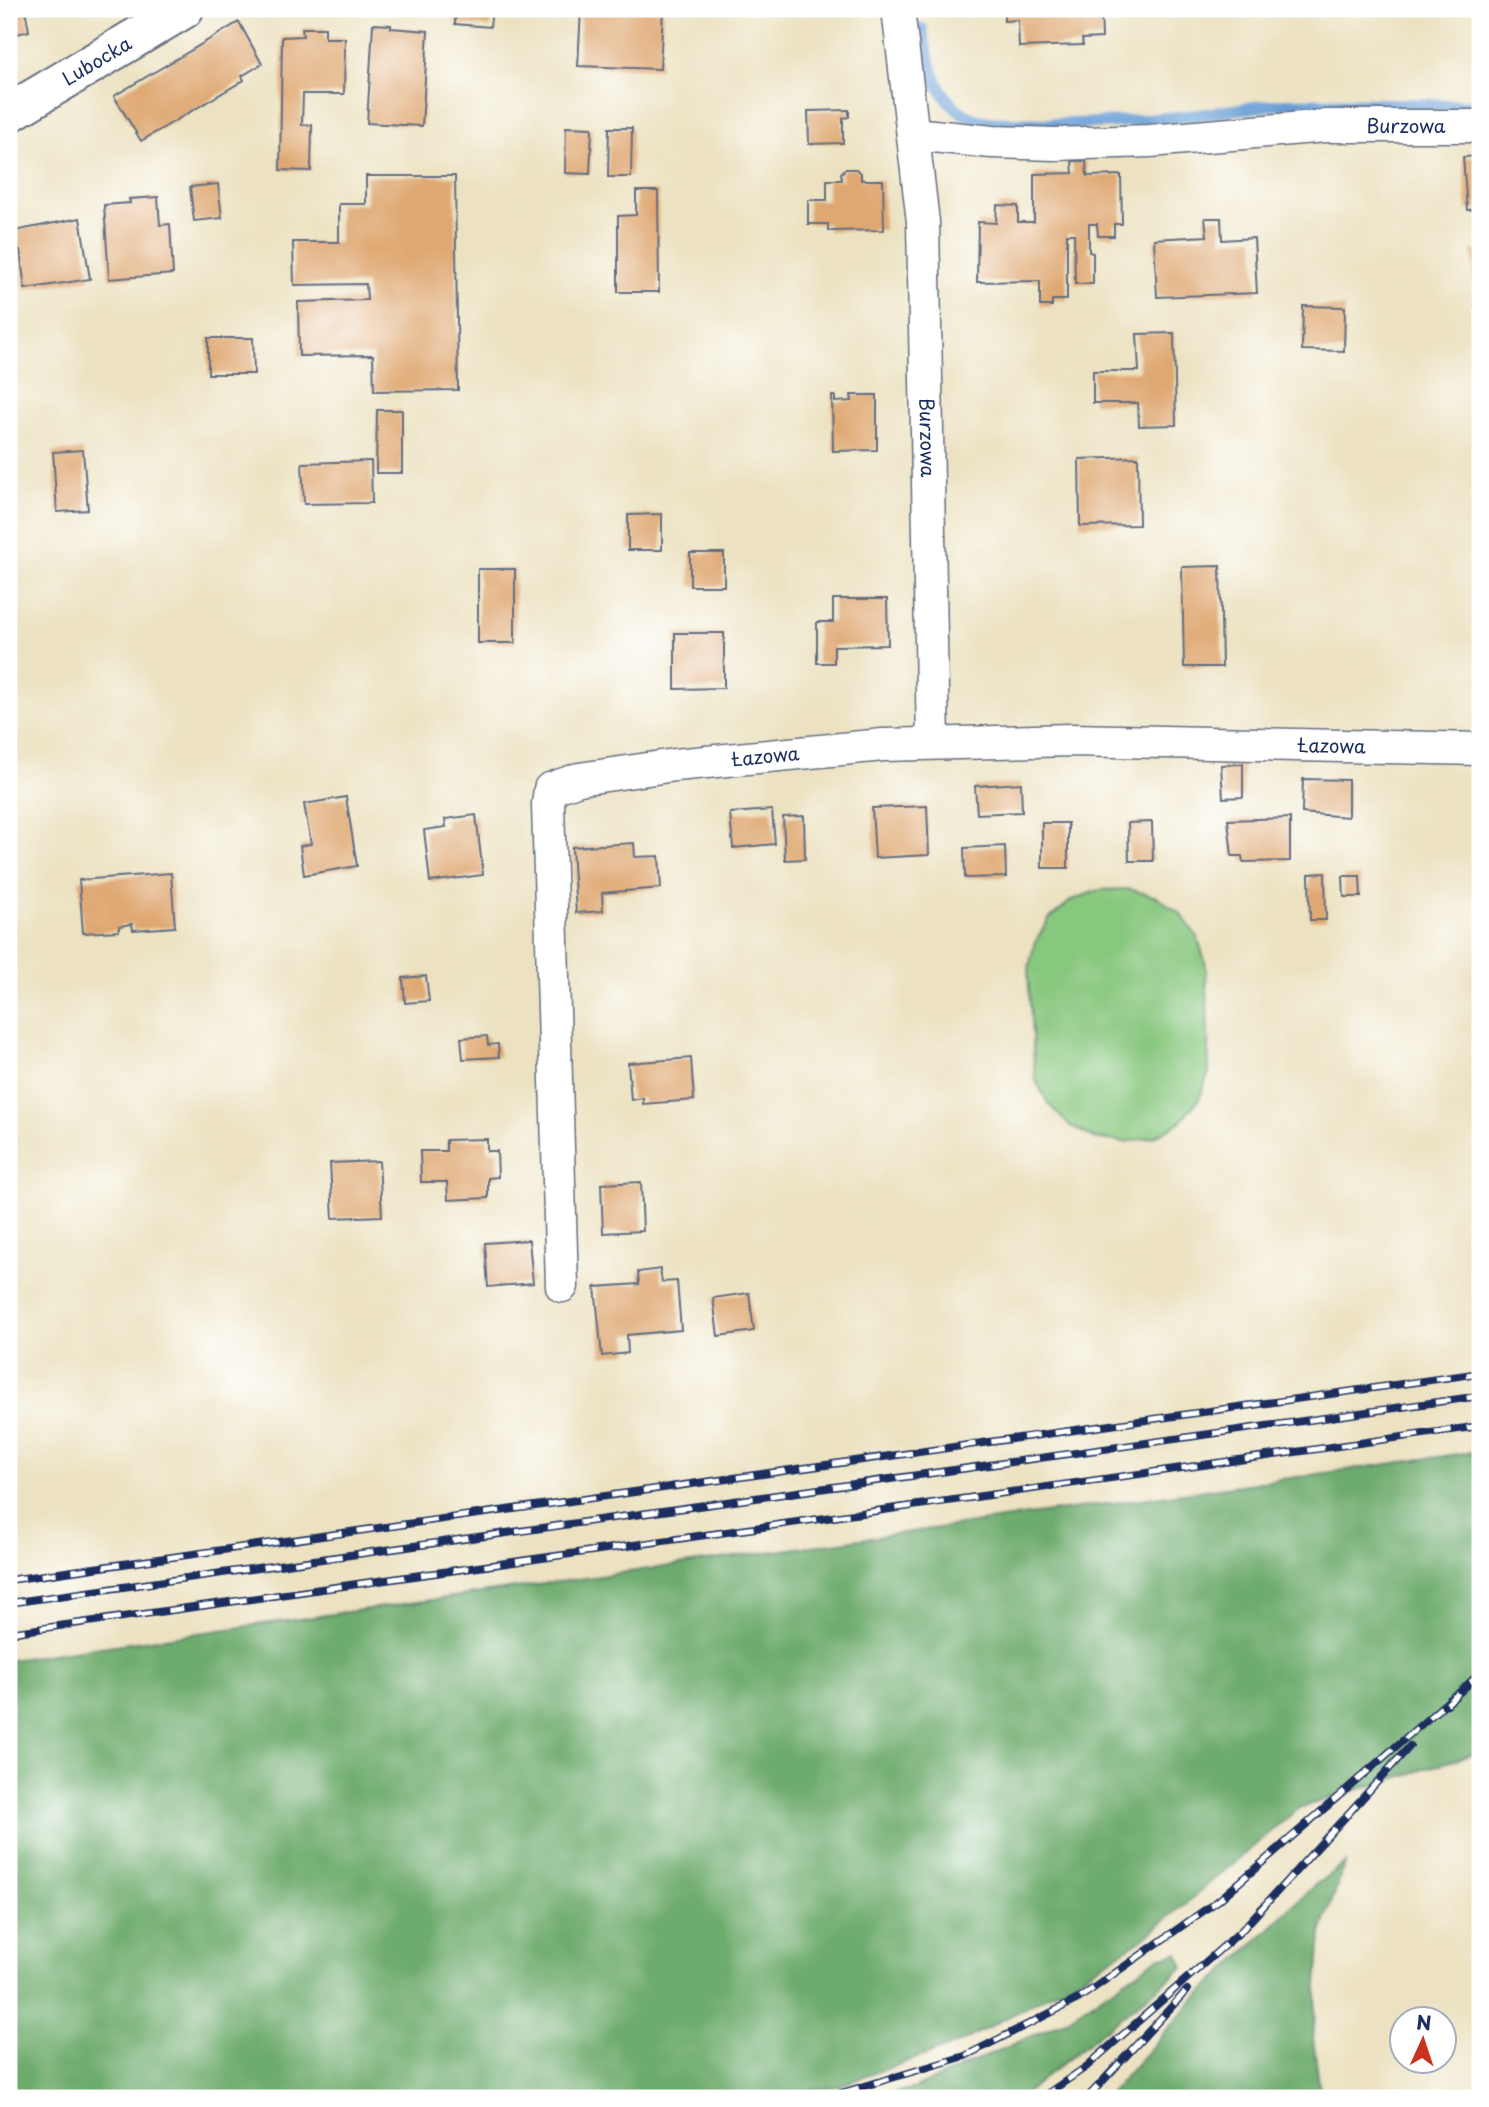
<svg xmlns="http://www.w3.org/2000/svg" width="1489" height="2107" font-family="'Playpen Sans',sans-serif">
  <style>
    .green { fill: #88c77e; stroke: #527b6e; stroke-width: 2 }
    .forest { fill: #6eac6d; stroke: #446e66; stroke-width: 2 }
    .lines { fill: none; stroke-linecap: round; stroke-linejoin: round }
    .stream { stroke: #679ed5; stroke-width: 12 }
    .building { fill: #dfa872 }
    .minor-casing { stroke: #646e81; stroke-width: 35 }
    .tertiary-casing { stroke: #646e81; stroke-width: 42 }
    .minor { stroke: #fff; stroke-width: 32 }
    .tertiary { stroke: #fff; stroke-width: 38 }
    .rail-casing { stroke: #1b2f5e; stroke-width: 8 }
    .rail { stroke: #fff; stroke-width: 5; stroke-dasharray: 16; stroke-linecap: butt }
    .labels { text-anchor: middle; stroke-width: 6; stroke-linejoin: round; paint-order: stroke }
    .street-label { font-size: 19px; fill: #1b2f5e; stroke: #fff }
  </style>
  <rect width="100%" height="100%" fill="#fff"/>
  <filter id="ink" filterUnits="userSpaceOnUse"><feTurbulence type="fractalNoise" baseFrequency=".0143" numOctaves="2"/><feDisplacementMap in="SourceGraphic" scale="14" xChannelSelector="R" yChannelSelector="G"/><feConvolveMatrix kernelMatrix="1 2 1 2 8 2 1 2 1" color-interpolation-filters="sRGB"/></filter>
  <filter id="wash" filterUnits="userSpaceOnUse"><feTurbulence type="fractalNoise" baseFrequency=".00686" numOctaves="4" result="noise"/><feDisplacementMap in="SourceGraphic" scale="28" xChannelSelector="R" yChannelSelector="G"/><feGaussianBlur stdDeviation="1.57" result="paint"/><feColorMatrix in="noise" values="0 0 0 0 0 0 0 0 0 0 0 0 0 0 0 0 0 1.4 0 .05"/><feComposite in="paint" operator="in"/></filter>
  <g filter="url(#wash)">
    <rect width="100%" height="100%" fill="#ece2c1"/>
    <path class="green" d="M1129,889l28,8 24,17 17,24 8,28 3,106 -10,27 -19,23 -26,15 -29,5 -29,-3 -26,-13 -21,-21 -14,-26 -7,-106 6,-29 15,-25 23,-19 27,-10z"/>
    <g class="forest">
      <path d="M1480,1451v301l-181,56 -156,131 -81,49 -103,55 -124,44 -96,11h-730v-438z"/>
      <path d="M1345,1863l-24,70 -8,106 8,59h-215l85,-95 124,-118z"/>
      <path d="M1178,1953l6,14 -165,131h-149l45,-10 148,-66 95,-64z"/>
    </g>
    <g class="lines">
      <path class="stream" d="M922,29c6,33 15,74 50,89 13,6 33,4 47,5 60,3 121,-2 180,-8 28,-4 57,-9 85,-11 65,-2 131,1 196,1"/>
    </g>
    <g id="blocks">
      <g class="building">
        <path d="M9,9h16l4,22 -20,5z"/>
        <path d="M456,9h36l-2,18 -35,-3z"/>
        <path d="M581,9l82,1 -3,59 -82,-3z"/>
        <path d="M1004,9h97l1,29 -20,1 1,6 -64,2 -1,-27 -14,1z"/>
        <path d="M239,22l23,42 -20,12 2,4 -103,61 -27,-45z"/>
        <path d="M373,24l18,1v3l37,3 -6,95 -55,-3z"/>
        <path d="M302,28h23v10h20l-1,56h-41l-1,31h10l-1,46 -31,-1 2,-133 21,-1z"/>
        <path d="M849,110v7l-6,1v25l-34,1 -1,-33z"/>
        <path d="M566,127l26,1 -2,46 -25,-1z"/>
        <path d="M609,128h23l-1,49h-23z"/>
        <path d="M1480,156v53l-13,1 -4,-53z"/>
        <path d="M1072,161h14l1,15 34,-1 1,49h-8v12h-16l-1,-12h-8v28l4,1v31h-18l-1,-50h-7v66h-15v6h-12v-25l-63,1 1,-60 18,1 1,-18 21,1v16h16v-48l39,-1z"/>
        <path d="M845,169h11l5,4v7h22l1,50 -56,1v-7h-20v-24h19v-20h15l-1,-7z"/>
        <path d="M366,176h89l3,214 -84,1 -1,-36 -74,1 -1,-54 69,-2 -1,-16 -72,1 -1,-43h46v-38h27z"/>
        <path d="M218,184l4,34 -28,3 -4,-34z"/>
        <path d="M636,191h22l1,101h-41v-76l18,-1z"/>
        <path d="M158,197l2,28 10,-1 3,50 -64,5 -5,-74 26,-2 -1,-4z"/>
        <path d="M80,218l10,61 -65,10 -5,-39h-11v-18z"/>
        <path d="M1205,218h16l1,22 32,-2 3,55 -100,4 -3,-58 53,-3z"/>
        <path d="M1472,250h8v56h-5z"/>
        <path d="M1303,306l42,1 -1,44 -42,-1z"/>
        <path d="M1174,333l2,92 -37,1 -1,-23h-45v-32h46l-2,-37z"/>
        <path d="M208,338h45l1,36h-46z"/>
        <path d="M851,395h26v55l-44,1 -1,-55h3v6l17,-1z"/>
        <path d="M377,410h25v63h-26z"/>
        <path d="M83,450l5,60 -31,2 -4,-60z"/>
        <path d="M1138,457l1,68 -59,1 -1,-67z"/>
        <path d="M371,461l1,42 -68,1 -2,-41z"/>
        <path d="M662,514v36h-34v-35z"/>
        <rect x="690" y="553" width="34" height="33"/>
        <path d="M1220,566l2,101h-38l-2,-100z"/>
        <rect x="478" y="569" width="37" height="74"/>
        <path d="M833,599h54l1,46 -54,1v17h-17v-41h16z"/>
        <path d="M675,633h49v55l-49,1z"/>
        <path d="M1243,764v33l-20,1 -2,-33z"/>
        <path d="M1303,779l45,1v37l-46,-4z"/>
        <path d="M1021,783l1,29 -45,2 -2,-28z"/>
        <path d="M346,797l11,69 -53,9 -4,-29 11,-2 -7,-40z"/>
        <path d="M927,806l2,49 -54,3 -3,-50z"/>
        <path d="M772,810l3,34 -42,4 -3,-35z"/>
        <path d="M476,815l7,60 -53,7 -6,-52 22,-3 -1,-8z"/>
        <path d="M804,816l1,43 -20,1 -2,-43z"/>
        <path d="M1290,818v43l-47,1 -1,-6h-10l-4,-36z"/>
        <path d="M1152,822l1,39h-24l-1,-38z"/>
        <rect x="1042" y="823" width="26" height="45"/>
        <path d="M634,843l1,14 24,-1 2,32 -59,5 1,18 -27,2 -4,-66z"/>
        <path d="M1005,846l1,31 -41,1 -1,-30z"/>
        <path d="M171,873l4,54 -42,3 -1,-6 -13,2v5l-36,2 -4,-53z"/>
        <path d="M1325,873l1,47h-16l-1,-46z"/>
        <path d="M1343,876h17l1,21h-17z"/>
        <path d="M426,976l3,25 -24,2 -2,-25z"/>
        <path d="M487,1036l1,9 10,-1 1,13 -36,2 -2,-21z"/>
        <path d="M691,1058l3,42 -51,4v-6l-12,2 -3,-37z"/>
        <path d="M487,1139v12h10l1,26 -10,1v20l-40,2 -1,-18h-26l-1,-31h26v-11z"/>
        <path d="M379,1161l3,55 -49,2 -3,-55z"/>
        <path d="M641,1182l2,49 -40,2 -2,-49z"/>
        <path d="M529,1240l4,43 -45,4 -3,-44z"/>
        <path d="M660,1269l2,13 15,-1 4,49 -54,5 1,18 -26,3 -7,-69 44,-3 -1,-12z"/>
        <path d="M749,1293l5,38 -36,5 -5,-38z"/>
      </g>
    </g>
  </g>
  <g filter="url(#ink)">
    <use href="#blocks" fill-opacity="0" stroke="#646e81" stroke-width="2"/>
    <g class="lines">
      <g class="minor-casing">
        <g id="minor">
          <path id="s1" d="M898,9l25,213 10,521"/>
          <path id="s2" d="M913,134l79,8 63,2 95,-3 176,-15h154"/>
          <path id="s3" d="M562,1286l-14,-482 2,-15 29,-10 96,-14 208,-20 187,-5 410,9"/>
        </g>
      </g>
      <g class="tertiary-casing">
        <g id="tertiary">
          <path id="s4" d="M9,113l175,-104"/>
        </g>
      </g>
      <use href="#minor" class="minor"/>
      <use href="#tertiary" class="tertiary"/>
      <g class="rail-casing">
        <g id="rail">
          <path d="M9,1580l1471,-207"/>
          <path d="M9,1603l1471,-207"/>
          <path d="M9,1633l1471,-207"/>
          <path d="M1447,1704l33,-31"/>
          <path d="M812,2098l26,-4 127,-38 113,-57 141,-99 235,-204"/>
          <path d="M1041,2098l45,-31 155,-136 169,-185"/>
          <path d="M1087,2098l100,-108"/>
        </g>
      </g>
      <use href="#rail" class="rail"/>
    </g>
  </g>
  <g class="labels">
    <g class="street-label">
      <text dy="7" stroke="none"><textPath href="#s4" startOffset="102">Lubocka</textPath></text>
      <text dy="7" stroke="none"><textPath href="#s2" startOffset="494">Burzowa</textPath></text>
      <text dy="7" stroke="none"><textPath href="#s1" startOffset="430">Burzowa</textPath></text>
      <text dy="7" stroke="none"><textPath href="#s3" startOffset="1283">Łazowa</textPath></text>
      <text dy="7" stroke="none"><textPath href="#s3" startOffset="716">Łazowa</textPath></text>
    </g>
  </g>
  <rect width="1489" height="2107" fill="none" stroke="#fff" stroke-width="35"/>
  <g transform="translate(1423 2040) rotate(3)"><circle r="33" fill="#ffffff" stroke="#a4acbf" stroke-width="2"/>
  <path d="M0-5L12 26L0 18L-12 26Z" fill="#c8321e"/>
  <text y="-10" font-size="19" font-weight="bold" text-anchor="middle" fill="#1b2f5e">N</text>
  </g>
</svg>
